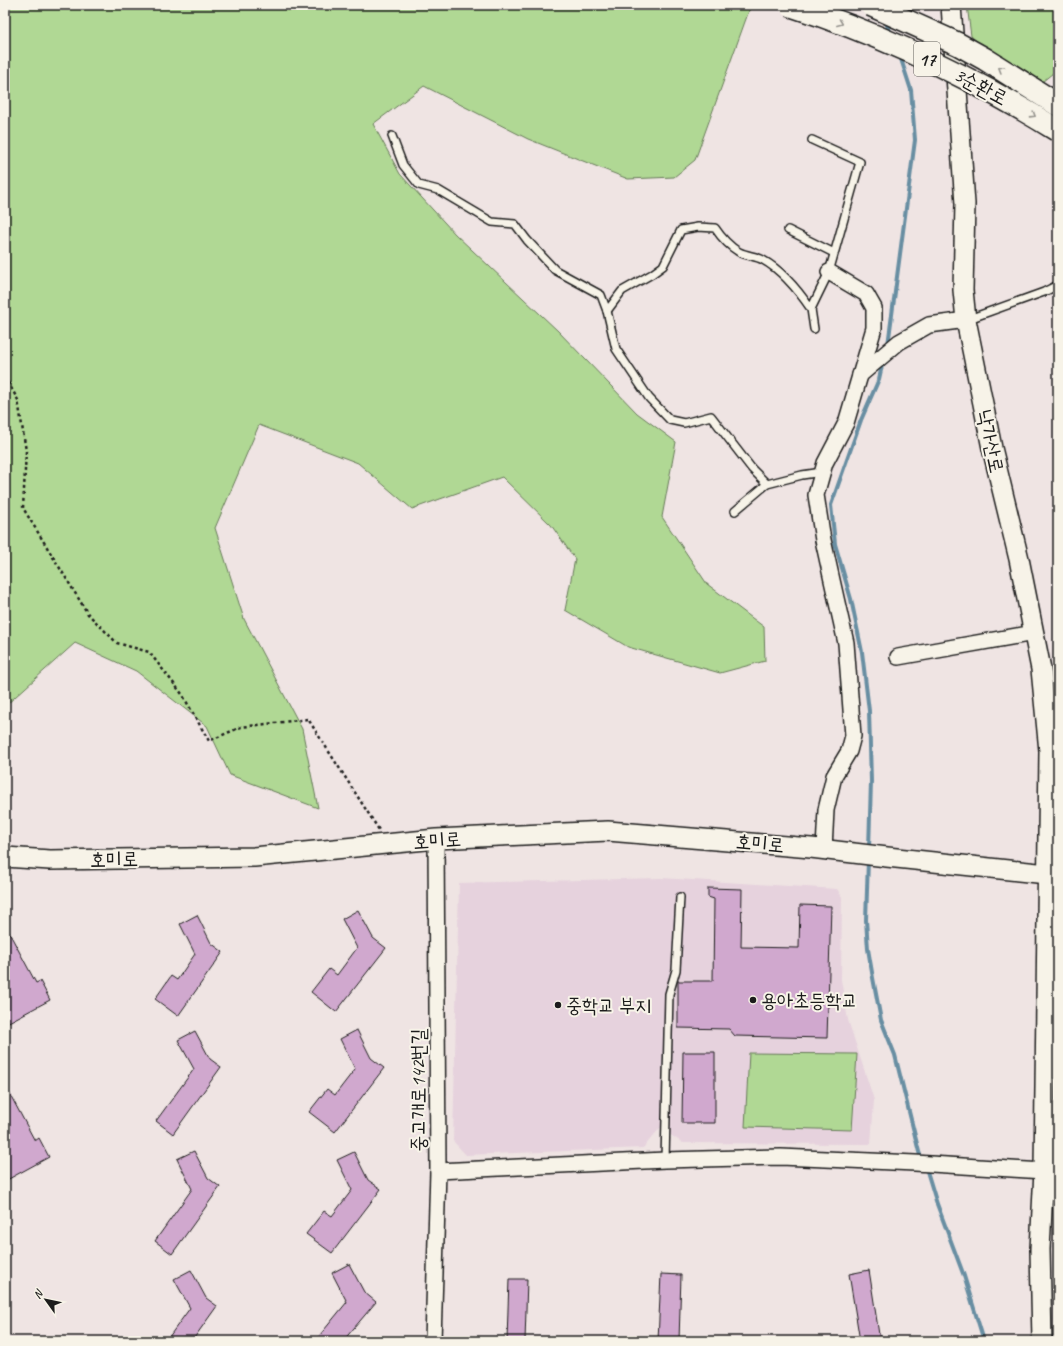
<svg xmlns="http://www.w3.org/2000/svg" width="1063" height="1346" font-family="Caveat,'Poor Story',sans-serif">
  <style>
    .built { fill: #e6d2dd }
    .green { fill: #b0d894; stroke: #667a58 }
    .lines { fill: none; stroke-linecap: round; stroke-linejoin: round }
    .stream { stroke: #678ea2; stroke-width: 4 }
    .building { fill: #d0a8ce; stroke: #1c1c1c }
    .service-casing { stroke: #1c1c1c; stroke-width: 10 }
    .minor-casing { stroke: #1c1c1c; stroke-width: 18 }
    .tertiary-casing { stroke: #1c1c1c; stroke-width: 22 }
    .path { stroke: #1c1c1c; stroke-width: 2.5; stroke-dasharray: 3 3; stroke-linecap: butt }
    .service { stroke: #f7f3e8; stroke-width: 7 }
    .minor { stroke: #f7f3e8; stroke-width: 15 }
    .tertiary { stroke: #f7f3e8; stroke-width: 19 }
    .trunk-bridge-casing { stroke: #1c1c1c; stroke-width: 25; stroke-linecap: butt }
    .trunk-bridge { stroke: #f7f3e8; stroke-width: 22 }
    .oneway { stroke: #94928c }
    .poi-dot { fill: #1c1c1c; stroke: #f7f3e8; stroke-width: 1.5 }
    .labels { text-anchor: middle; stroke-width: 4; stroke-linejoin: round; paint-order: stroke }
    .shield { fill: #f7f3e8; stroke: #5e5c59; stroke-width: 1 }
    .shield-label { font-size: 19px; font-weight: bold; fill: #1c1c1c }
    .street-label { font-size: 20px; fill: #1c1c1c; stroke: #f7f3e8 }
    .poi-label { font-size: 20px; fill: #1c1c1c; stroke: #f7f3e8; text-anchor: start }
  </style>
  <rect width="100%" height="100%" fill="#efe4e3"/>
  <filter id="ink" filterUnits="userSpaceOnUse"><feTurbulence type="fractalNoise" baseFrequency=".025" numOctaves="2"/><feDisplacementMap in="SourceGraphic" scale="8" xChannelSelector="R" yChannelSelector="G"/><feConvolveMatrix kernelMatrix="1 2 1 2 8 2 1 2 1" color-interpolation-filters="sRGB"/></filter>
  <g filter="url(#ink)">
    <path class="built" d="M661,878l176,11 5,8 -1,83 7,40 26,80 -3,44 -188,-1 -23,-15 -17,20 -177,7 -13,-14 6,-258z"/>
    <g class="green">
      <path d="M5,5h746l-56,155 -21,17 -46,2 -100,-40 -104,-53 -51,38 27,50 55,60 103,97 79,82 39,29 -14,75 45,67 57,43 1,34 -45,12 -92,-26 -63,-37 10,-51 -24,-34 -49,-48 -90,32 -54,-46 -99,-38 -44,103 29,91 58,110 16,79 -88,-33 -23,-49 -71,-55 -61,-28 -70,63z"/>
      <path d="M967,5h91v64l-26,21 -61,-54z"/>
      <path d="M749,1053l108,1 -5,76 -107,-3z"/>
    </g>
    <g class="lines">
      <g class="stream">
        <path d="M884,19l8,16"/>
        <path d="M888,345l27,-205 -4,-50 -11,-34"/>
        <path d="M869,849l2,-68 -2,-70 -7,-59 -11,-53 -16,-55 -4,-39 30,-85 18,-41 4,-18"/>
        <path d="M868,860l-2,60 2,29 5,29 8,42 14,35 24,97 3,8"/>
        <path d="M926,1168l11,36 27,72 20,65"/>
      </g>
    </g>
    <g class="building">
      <path d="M708,888l34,1 -1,58 58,1 1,-43 31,1 -4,132 -92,-2 -6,-7 -51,-1v-47h35l1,-82 -6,-2z"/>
      <path d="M358,910l15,28 13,10 -50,64 -25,-20 18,-23 8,6 20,-27 -15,-29z"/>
      <path d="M197,915l14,28 12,9 -45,64 -23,-17 16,-23 6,4 18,-26 -15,-30z"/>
      <path d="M5,925l31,58 4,-2 10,19 -45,24z"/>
      <path d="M357,1030l14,28 13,10 -49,64 -26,-20 18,-23 8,6 20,-26 -15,-30z"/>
      <path d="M195,1031l15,28 11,8 -48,67 -17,-13 38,-52 -16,-29z"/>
      <path d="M683,1052h32v71h-33z"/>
      <path d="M5,1085l30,56 4,-3 10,19 -44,24z"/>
      <path d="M194,1151l14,27 12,9 -48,67 -17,-13 37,-52 -15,-30z"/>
      <path d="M354,1152l14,28 13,9 -49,64 -26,-19 18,-23 8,5 20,-26 -15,-30z"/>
      <path d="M349,1264l15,28 12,10 -33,39h-28l32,-39 -15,-29z"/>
      <path d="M191,1270l15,28 11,8 -25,35h-26l24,-33 -16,-29z"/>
      <path d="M869,1270l11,71h-20l-11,-67z"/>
      <path d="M661,1274l20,1 -2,66h-21z"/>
      <path d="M509,1279h18l-2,62h-18z"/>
    </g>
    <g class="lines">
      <g class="service-casing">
        <g id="service">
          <path d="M392,136l11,29 16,20 19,5 54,32 23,2 12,16 28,30 46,25 6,16 9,38 33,49 21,22 14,3 27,-7 41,53 15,15"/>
          <path d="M812,140l48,22 -31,110 -18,37 3,20"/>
          <path d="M788,230l46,23"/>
          <path d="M607,311l15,-20 30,-17 11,-8 18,-36 17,-3 17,1c6,9 14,18 24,24 8,4 17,4 24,8 20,11 35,30 48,49"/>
          <path d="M966,320l78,-28 14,-7"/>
          <path d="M735,511l32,-27 35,-9 20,-3"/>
          <path d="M665,1160l4,-166 7,-24 4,-73"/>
        </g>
      </g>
      <g class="minor-casing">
        <g id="minor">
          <path d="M860,375l39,-33 30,-17 37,-5"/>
          <path d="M898,657l136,-24"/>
          <path d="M824,849l2,-39 8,-34 15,-25 4,-15 -7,-93 -23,-103 -7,-45 9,-32 21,-40 28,-95v-20l-8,-14 -37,-22"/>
          <path d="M438,1171l227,-11 116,-3 134,6 129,8"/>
          <path d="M433,1341l5,-170 -2,-332"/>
        </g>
      </g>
      <g class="tertiary-casing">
        <g id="tertiary">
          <path d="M951,5l14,199 -2,86 3,30 26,128 27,111 22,110 8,82 -5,420 -4,78 2,92"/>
          <path d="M5,857l45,3 204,-3 182,-18 172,-8 203,17 76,9 160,17"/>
        </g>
      </g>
      <path class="path" d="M5,377l13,23 8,51 -3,57 65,106 29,29 32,9 33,42 27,47 32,-14 67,-8 71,111"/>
      <use href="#service" class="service"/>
      <use href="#minor" class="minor"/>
      <use href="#tertiary" class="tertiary"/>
      <g class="trunk-bridge-casing">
        <g id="trunk-bridge">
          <path d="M790,5c94,30 183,73 267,125"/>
          <path d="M871,5l87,39 27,15 73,46"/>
        </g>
      </g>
      <use href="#trunk-bridge" class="trunk-bridge"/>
    </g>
    <defs><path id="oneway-chevron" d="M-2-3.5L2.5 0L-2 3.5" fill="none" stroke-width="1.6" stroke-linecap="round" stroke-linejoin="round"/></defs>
    <g class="oneway">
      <use href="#oneway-chevron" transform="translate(840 23) rotate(22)"/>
      <use href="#oneway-chevron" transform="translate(1001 69) rotate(-149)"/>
      <use href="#oneway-chevron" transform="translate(1033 115) rotate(32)"/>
    </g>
  </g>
  <g class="poi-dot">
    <circle cx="753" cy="1000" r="4"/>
    <circle cx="558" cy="1005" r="4"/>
  </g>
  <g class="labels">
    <rect class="shield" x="914" y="42" width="26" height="34" rx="3"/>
    <g class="shield-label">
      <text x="927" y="66">17</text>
    </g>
    <g class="street-label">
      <text transform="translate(981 86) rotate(28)" y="7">3순환로</text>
      <text transform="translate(991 441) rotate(78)" y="7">낙가산로</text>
      <text transform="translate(437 840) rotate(-4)" y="7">호미로</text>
      <text transform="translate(760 843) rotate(5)" y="7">호미로</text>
      <text transform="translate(114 859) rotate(-1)" y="7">호미로</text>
      <text transform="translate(418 1090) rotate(-90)" y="7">중고개로142번길</text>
    </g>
    <g class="poi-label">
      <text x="761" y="1007">용아초등학교</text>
      <text x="566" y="1012">중학교 부지</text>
    </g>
  </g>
  <rect width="1063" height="1346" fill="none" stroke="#f7f3e8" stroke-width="20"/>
  <rect x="10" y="10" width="1043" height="1326" fill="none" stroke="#1c1c1c" stroke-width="1.5" filter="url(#ink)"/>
  <g transform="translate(46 1300) rotate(303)" stroke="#f7f3e8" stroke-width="3" paint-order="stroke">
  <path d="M0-3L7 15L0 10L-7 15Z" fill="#1c1c1c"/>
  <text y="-6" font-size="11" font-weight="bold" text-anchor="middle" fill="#1c1c1c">N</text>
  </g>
</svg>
